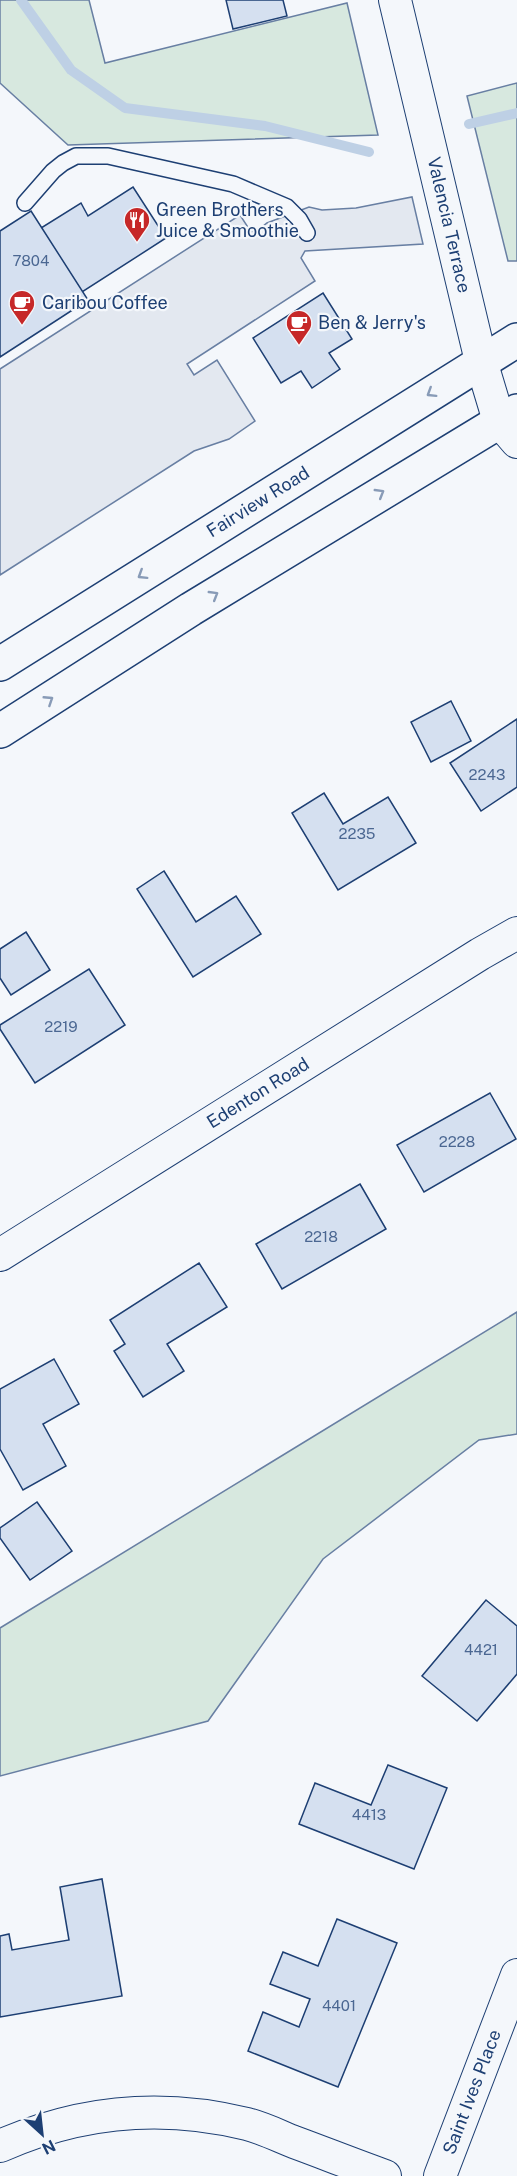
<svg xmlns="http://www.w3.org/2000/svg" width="517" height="2176" font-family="'Public Sans',sans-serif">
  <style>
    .green { fill: #d7e8df; stroke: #687fa3; stroke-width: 1.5 }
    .parking { fill: #e3e8f0; stroke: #687fa3; stroke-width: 1.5 }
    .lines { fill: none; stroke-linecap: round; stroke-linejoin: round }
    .stream { stroke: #bed0e5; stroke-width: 10 }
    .building { fill: #d5e0f0; stroke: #1d3f73; stroke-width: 1.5 }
    .service-casing { stroke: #1d3f73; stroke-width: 18 }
    .minor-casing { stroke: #1d3f73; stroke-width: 34 }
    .secondary-casing { stroke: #1d3f73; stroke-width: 36 }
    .service { stroke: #f4f7fb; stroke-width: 15 }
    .minor { stroke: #f4f7fb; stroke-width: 32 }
    .secondary { stroke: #f4f7fb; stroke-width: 33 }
    .oneway { stroke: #889bb7 }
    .labels { text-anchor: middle; stroke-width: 4.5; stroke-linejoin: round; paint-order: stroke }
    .number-label { font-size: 15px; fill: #4b6792 }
    .poi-label { font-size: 18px; fill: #1d3f73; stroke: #f4f7fb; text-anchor: start }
    .street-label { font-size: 18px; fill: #1d3f73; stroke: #f4f7fb }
  </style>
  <rect width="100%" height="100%" fill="#f4f7fb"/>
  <g class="green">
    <path d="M0,0h89l16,63 242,-60 31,132 -310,10 -68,-62z"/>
    <path d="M517,83v178h-9l-41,-165z"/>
    <path d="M517,1312v122l-38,6 -156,119 -115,162 -208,55v-148z"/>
  </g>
  <path class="parking" d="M412,197l11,47 -118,7 -4,7 14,23 -128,83 7,11 23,-15 38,61 -26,18 -35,12 -194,124v-206l240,-154 11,17 7,-2 9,-7 42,-16 13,3 34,-2z"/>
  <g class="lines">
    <g class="stream">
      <path d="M21,0l50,70 54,38 140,18 104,26"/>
      <path d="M469,124l48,-11"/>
    </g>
  </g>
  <g class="building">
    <path d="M226,0h57l4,16 -54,13z"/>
    <path d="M133,187l33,51 -84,54 -41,-64 40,-25 7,13z"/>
    <path d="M31,211l57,89 -88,57v-126z"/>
    <path d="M323,293l29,46 -23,14 11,16 -28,19 -11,-17 -20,12 -28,-45z"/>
    <path d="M451,701l20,40 -40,21 -20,-40z"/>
    <path d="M517,719v68l-36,24 -31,-48z"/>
    <path d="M324,793l19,31 45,-27 28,46 -78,47 -46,-77z"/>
    <path d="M164,871l32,51 40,-26 25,38 -68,43 -56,-88z"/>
    <path d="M26,932l24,38 -39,25 -11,-17v-29z"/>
    <path d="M89,969l36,56 -90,58 -35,-54v-4z"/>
    <path d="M490,1093l26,46 -92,53 -27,-47z"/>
    <path d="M360,1184l26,45 -104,60 -26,-45z"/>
    <path d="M199,1263l28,44 -60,37 17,27 -41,26 -29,-46 11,-7 -15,-24z"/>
    <path d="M54,1359l25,45 -36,20 23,42 -43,24 -23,-41v-60z"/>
    <path d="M37,1502l35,49 -42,29 -30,-42v-10z"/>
    <path d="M486,1600l31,26v48l-40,47 -55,-45z"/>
    <path d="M388,1765l59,23 -33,81 -115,-45 16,-41 56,22z"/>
    <path d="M102,1879l20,117 -122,21v-81l9,-2 3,16 57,-10 -9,-53z"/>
    <path d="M337,1919l60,24 -59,144 -90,-36 15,-39 36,15 11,-28 -40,-15 13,-32 35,14z"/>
  </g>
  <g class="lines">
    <g class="service-casing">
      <path id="service" d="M25,203l28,-32 10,-8 13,-7h32l125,28 54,23 12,12 8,14"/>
    </g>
    <g class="minor-casing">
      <g id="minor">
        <path d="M395,0l86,361 18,60 18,21"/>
        <path d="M0,1255l480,-301 37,-21"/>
        <path d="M0,2146c79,-35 162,-43 247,-22 16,4 32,12 47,18 30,11 60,23 91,34"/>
        <path d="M440,2176l77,-201"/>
      </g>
    </g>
    <g class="secondary-casing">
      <g id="secondary">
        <path d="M0,664l517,-324"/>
        <path d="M0,731l191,-122 326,-198"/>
      </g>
    </g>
    <use href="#service" class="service"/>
    <use href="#minor" class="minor"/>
    <use href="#secondary" class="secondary"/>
  </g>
  <defs><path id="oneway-chevron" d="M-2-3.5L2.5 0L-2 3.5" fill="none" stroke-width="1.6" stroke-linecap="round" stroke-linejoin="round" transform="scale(1.5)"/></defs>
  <g class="oneway">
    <use href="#oneway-chevron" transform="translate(431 393) rotate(148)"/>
    <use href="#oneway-chevron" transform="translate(380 493) rotate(-31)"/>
    <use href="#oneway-chevron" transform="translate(142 575) rotate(148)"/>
    <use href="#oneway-chevron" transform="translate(214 595) rotate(-31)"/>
    <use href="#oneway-chevron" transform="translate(49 700) rotate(-33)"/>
  </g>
  <defs>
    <g id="restaurant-pin" transform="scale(1.35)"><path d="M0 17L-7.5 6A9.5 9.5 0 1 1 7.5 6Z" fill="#c62828" stroke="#f4f7fb"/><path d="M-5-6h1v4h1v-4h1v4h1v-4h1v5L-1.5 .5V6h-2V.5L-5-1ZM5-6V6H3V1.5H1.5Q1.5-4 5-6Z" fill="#fff"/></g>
    <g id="cafe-pin" transform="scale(1.35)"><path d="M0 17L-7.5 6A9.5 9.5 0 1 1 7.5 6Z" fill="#c62828" stroke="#f4f7fb"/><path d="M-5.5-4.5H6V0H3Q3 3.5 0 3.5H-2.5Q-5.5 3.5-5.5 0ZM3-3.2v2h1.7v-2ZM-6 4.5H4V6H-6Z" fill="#fff"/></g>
  </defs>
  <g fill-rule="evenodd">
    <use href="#restaurant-pin" x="137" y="220"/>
    <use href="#cafe-pin" x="22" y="303"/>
    <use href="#cafe-pin" x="299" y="323"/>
  </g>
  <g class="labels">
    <g class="number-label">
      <text x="31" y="266">7804</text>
      <text x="487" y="780">2243</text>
      <text x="357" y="839">2235</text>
      <text x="61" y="1032">2219</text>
      <text x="457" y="1147">2228</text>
      <text x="321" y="1242">2218</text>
      <text x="481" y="1655">4421</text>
      <text x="369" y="1820">4413</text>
      <text x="339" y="2011">4401</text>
    </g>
    <g class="poi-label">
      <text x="156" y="216">Green Brothers<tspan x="156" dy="21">Juice &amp; Smoothie</tspan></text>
      <text x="42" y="309">Caribou Coffee</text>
      <text x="318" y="329">Ben &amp; Jerry's</text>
    </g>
    <g class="street-label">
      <text transform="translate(449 225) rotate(77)" y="6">Valencia Terrace</text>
      <text transform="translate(258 502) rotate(-32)" y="6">Fairview Road</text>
      <text transform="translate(258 1093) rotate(-32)" y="6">Edenton Road</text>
      <text transform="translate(472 2092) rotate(-69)" y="6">Saint Ives Place</text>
    </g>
  </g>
  <g transform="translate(42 2134) rotate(153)" stroke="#f4f7fb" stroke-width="4.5" paint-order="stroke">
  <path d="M0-4.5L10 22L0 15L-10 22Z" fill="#1d3f73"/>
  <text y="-9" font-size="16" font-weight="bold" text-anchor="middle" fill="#1d3f73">N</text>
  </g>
</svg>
